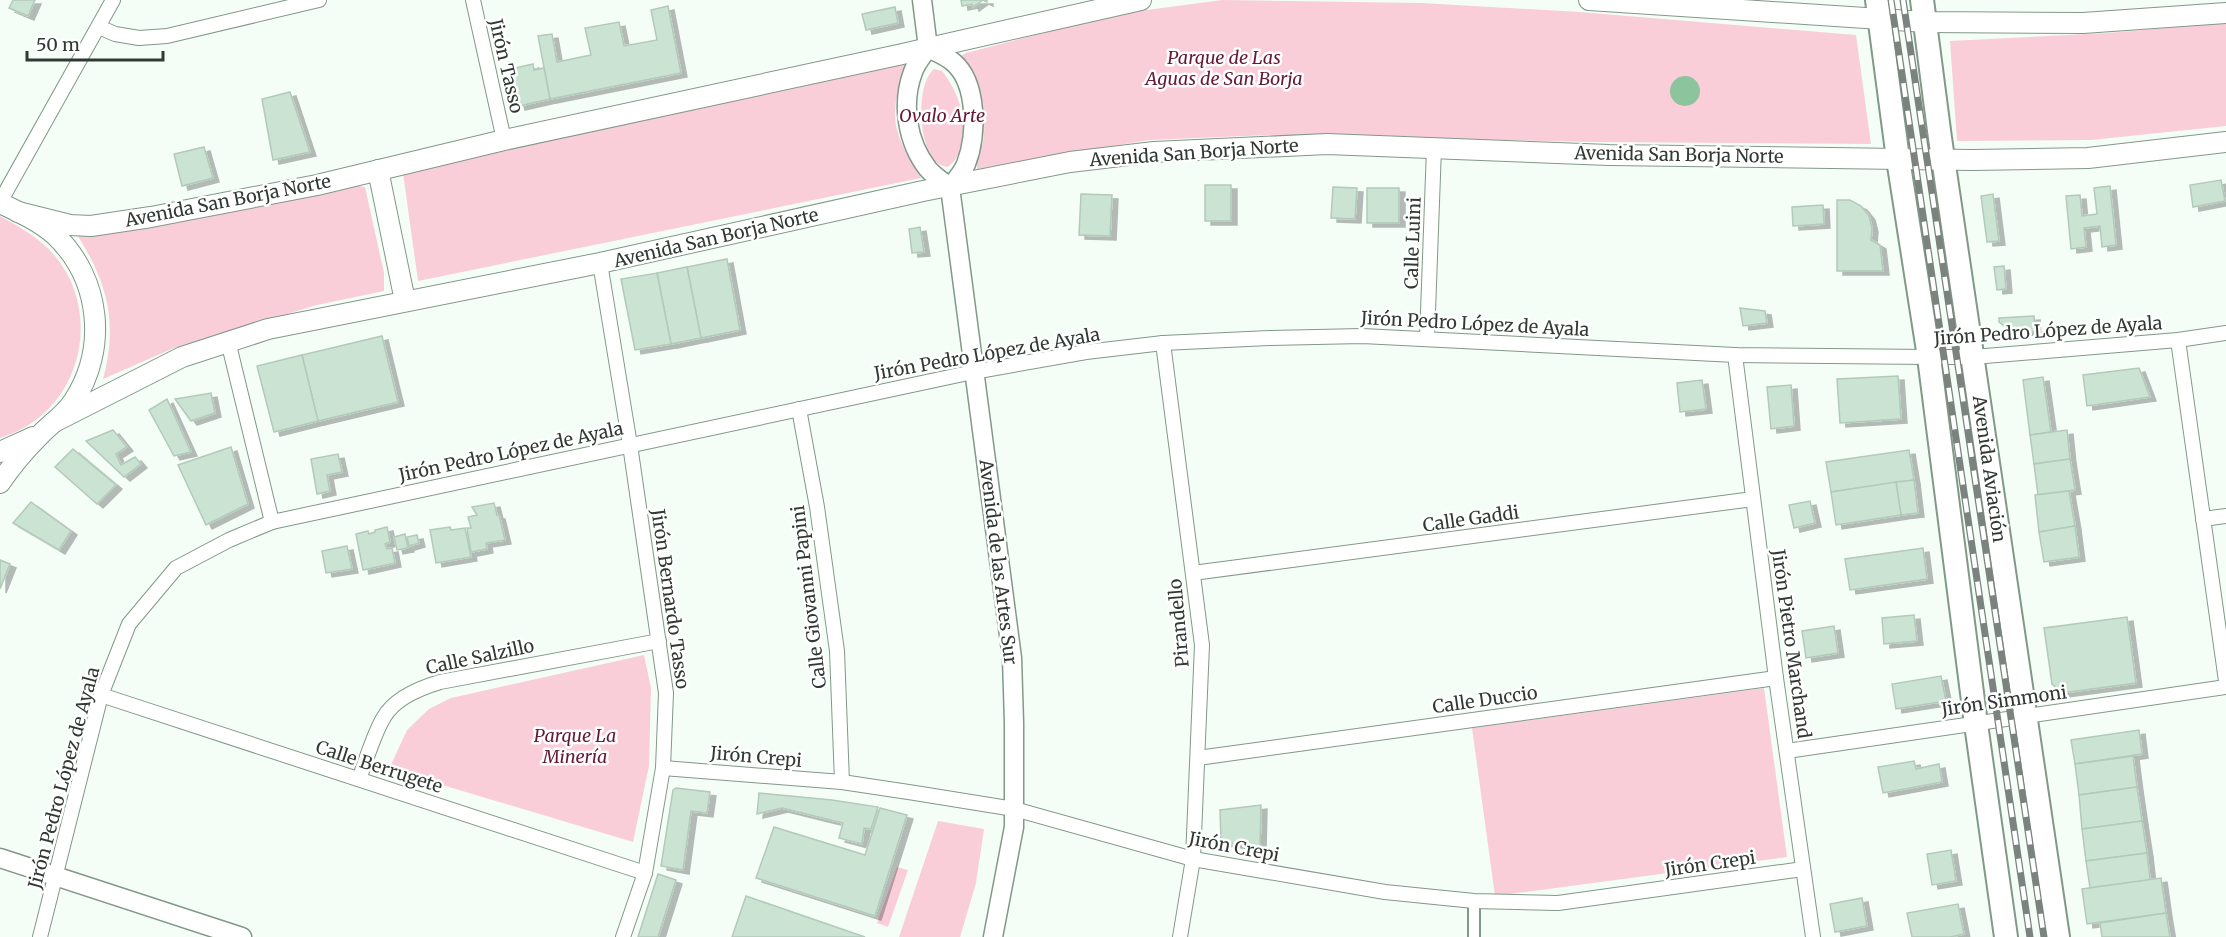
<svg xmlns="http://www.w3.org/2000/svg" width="2226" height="937" font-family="Merriweather,serif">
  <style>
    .green { fill: #f9ced9 }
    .water { fill: #8cc49e }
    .building { fill: #cbe3d2; stroke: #b2cab9; stroke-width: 1.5; filter: url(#shadow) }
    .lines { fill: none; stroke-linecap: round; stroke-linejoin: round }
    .pedestrian-casing { stroke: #829888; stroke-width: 14 }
    .minor-casing { stroke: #829888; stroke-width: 16 }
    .tertiary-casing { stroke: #829888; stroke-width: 21 }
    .secondary-casing { stroke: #829888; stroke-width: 22 }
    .primary-casing { stroke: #829888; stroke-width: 26 }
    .pedestrian { stroke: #fff; stroke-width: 10 }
    .minor { stroke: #fff; stroke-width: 14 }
    .tertiary { stroke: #fff; stroke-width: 18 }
    .secondary { stroke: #fff; stroke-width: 20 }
    .primary { stroke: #fff; stroke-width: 22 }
    .rail-casing { stroke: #7a837d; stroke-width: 7 }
    .rail { stroke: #fff; stroke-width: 4.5; stroke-dasharray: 14; stroke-linecap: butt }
    .labels { text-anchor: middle; stroke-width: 5; stroke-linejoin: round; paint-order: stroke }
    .park-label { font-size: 18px; font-style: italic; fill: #641936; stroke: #fff }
    .street-label { font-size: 18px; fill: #303933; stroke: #fff }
  </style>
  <defs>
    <filter id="shadow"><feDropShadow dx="6" dy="4" stdDeviation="0" flood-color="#0004"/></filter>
  </defs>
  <rect width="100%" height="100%" fill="#f4fef7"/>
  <g class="green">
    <path d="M1222,0l200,3 158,9 276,23 15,109 -279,-2 -324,-7 -119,5 -172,29c-1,-10 4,-18 6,-27 6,-32 -10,-58 -24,-85l7,-4 151,-39z"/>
    <path d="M2226,23v103l-135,14 -134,1 -7,-100 157,-8z"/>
    <path d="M905,64c-16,55 -14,65 16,114l-503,103 -15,-108z"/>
    <path d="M934,69l8,2c20,24 35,73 6,96 -3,-1 -6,-1 -9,-3 -21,-13 -24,-80 -5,-95z"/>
    <path d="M353,185l12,2 19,86v18l-67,14 -143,43 -71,31c15,-56 5,-96 -26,-144z"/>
    <path d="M0,216c20,11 41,23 55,40 42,50 31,129 -22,166 -10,7 -21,12 -33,16z"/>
    <path d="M644,655l7,33 -2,78 -16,76 -244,-73 18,-39 22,-21 22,-11z"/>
    <path d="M1764,688l23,169 -292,39 -23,-168z"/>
    <path d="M938,821l46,8 -8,54 -16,54h-61z"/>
    <path d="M897,867l11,3 -20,57 -11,-4z"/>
  </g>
  <circle class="water" cx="1685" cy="91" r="15"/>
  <g class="building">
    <path d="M13,0h22l-7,16 -19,-8z"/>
    <path d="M961,0h26v2l-4,-2 -10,7 -1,-3 -10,2z"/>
    <path d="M668,6l13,67 -131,26 -12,-63 14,-2 5,28 34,-7 -6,-27 34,-6 5,24 33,-6 -6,-30z"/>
    <path d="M895,7l3,16 -32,7 -4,-16z"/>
    <path d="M533,64l1,6 10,-2 6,31 -31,7 -8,-37z"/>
    <path d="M290,92l20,60 -37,8 -11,-61z"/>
    <path d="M204,147l9,31 -31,8 -8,-32z"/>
    <path d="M2221,180l4,21 -32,6 -3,-22z"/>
    <rect x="1205" y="185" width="26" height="36"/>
    <path d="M2110,186l6,59 -14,2 -2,-21 -16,2 2,19 -15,2 -5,-53 14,-1 2,21 15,-2 -3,-26z"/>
    <path d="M1333,187l24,1 -2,31 -24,-1z"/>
    <rect x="1367" y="188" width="32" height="35"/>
    <path d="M1081,194l31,1 -2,41 -31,-1z"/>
    <path d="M1993,194l6,47 -12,1 -6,-46z"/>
    <path d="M1837,200h13l11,6 8,10 3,12 -1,12 9,5 3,26h-46z"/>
    <path d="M1823,205l1,19 -31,2 -1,-19z"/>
    <path d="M920,227l4,25 -12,1 -3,-24z"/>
    <path d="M727,259l13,71 -39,8 -14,-71z"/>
    <path d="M2004,266l2,23 -9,1 -3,-23z"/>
    <path d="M687,267l14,71 -30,6 -14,-71z"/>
    <path d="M657,273l14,71 -36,6 -14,-71z"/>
    <path d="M1740,308l25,3 2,12 -24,3z"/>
    <path d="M2034,316l1,15 -24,1 -12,-10v-4z"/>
    <path d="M382,336l16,66 -80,19 -16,-66z"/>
    <path d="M302,355l16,66 -44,11 -17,-66z"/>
    <path d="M2139,368l11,29 -63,9 -4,-31z"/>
    <path d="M1898,376l3,43 -61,4 -3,-44z"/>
    <path d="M2043,377l8,55 -21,3 -7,-55z"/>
    <path d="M1702,380l4,29 -26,3 -3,-29z"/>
    <path d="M1791,385l3,41 -23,3 -4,-42z"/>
    <path d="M211,393l4,20 -24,8 -16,-22z"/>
    <path d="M167,399l24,53 -17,4 -25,-46z"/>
    <path d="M113,430l14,17 -11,7 5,11 14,-8 6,7 -17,13 -38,-36z"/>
    <path d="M2067,430l3,29 -36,5 -4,-29z"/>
    <path d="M231,447l17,57 -42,21 -28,-60z"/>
    <path d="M73,449l43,36 -19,19 -42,-37z"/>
    <path d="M1909,450l5,30 -83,12 -5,-30z"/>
    <path d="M338,454l4,18 -15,3 3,16 -13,3 -6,-35z"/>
    <path d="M2070,459l5,31 -37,5 -4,-31z"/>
    <path d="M1914,480l4,33 -17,2 -5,-33z"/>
    <path d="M1896,482l5,33 -65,10 -5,-33z"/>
    <path d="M2069,491l6,35 -36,6 -4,-37z"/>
    <path d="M1810,501l5,22 -21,5 -5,-23z"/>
    <path d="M31,502l40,29 -12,19 -46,-27z"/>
    <path d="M494,503l3,12h2l6,25 -19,3 1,6 -16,3 -4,-24h4l-3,-11 9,-2 -5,-8z"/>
    <path d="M2075,526l4,31 -35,5 -5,-30z"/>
    <path d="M387,527l3,15 -5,2 2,5 5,-1 3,15 -32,7 -7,-36 12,-3 1,3 6,-2v-2z"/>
    <path d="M450,527l1,3 14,-2 6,29 -35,6 -6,-33z"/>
    <path d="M405,534l3,14 -11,2 -3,-13z"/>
    <path d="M417,535l2,8 -10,3 -2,-9z"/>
    <path d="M347,546l5,23 -26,4 -4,-22z"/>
    <path d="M1923,548l4,31 -77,11 -5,-31z"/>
    <path d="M0,560l10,4 -10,25z"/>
    <path d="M1914,615l3,26 -33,3 -2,-26z"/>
    <path d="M2127,617l9,66 -74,10 -10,-9 -8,-56z"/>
    <path d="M1834,626l4,27 -32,5 -4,-27z"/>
    <path d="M1941,676l5,25 -50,8 -4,-25z"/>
    <path d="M2139,730l3,24 -67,10 -4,-24z"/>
    <path d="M2133,756l4,31 -58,8 -4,-31z"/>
    <path d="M1914,761l2,8 23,-5 3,18 -59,11 -5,-26z"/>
    <path d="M2137,787l5,34 -60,8 -3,-34z"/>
    <path d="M676,788l34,4 -3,21 -16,-2 -8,59 -22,-4 12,-76z"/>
    <path d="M759,793l73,7 46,7 -7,22 -7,-1 -2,16 -23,-6 4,-15 -61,-15 -25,6z"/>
    <path d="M1261,805l-1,42 -39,-5 -1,-32z"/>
    <path d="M880,808l27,7 -32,101 -119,-38 18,-51 91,28z"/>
    <path d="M2142,821l5,32 -61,8 -4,-32z"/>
    <path d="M1951,850l5,31 -24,4 -5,-31z"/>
    <path d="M2147,853l3,27 -60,8 -4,-27z"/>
    <path d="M658,874l18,6 -18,57h-20z"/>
    <path d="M2161,878l5,35 -79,11 -5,-35z"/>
    <path d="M746,896l119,41h-133z"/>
    <path d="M1862,898l5,28 -32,6 -5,-28z"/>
    <path d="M1958,904l6,30 -14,3h-38l-5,-24z"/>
    <path d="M2166,913l4,24h-68l-2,-14z"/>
  </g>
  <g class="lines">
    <g class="pedestrian-casing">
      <path id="pedestrian" d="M1474,901v36"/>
    </g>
    <g class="minor-casing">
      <g id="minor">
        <path d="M473,0l31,140"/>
        <path d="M99,27l16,7 24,4 28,-2 152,-36"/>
        <path d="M0,202l113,-202"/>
        <path d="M600,263l30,182 36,248 -3,75 -18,105 -22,64"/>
        <path d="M1427,339l7,-191"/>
        <path d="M2178,340l48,341"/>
        <path d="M228,341l44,181"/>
        <path d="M1163,343l39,302 -9,214 -13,78"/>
        <path d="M1735,355l41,323 37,259"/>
        <path d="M799,409l18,98 20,144 5,131"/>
        <path d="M2203,519l23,-3"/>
        <path d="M1193,573l560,-74"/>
        <path d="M101,695l544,178"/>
        <path d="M1787,751l439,-64"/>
        <path d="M1198,758l578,-80"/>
        <path d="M663,768l179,14 73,11 99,16 179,50 192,33 89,9 84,2 245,-34"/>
        <path d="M359,779c8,-20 14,-44 25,-62 11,-19 36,-29 56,-35l219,-41"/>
        <path d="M40,937l61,-242 28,-71 47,-56 53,-28 43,-18 701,-150 113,-20 77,-9 106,-5 93,-2 373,19 194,2h44l205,-17 48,-7"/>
      </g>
    </g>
    <g class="tertiary-casing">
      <g id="tertiary">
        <path d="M922,0l6,48c-5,7 -12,15 -15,24 -12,32 -6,70 15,97 6,7 15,13 22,18"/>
        <path d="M928,48c8,4 18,8 25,14 25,21 24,74 13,102 -3,8 -10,16 -16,23"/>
        <path d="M950,187l62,471 2,65v104l-21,110"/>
        <path d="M0,858l242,79"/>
      </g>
    </g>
    <g class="secondary-casing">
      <g id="secondary">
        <path d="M1589,0l337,22 157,1 143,-10"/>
        <path d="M378,170l27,131"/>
        <path d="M0,203c19,9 39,18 55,32 46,44 53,114 18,167 -9,13 -21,21 -32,32 -15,15 -29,31 -41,49"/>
        <path d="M18,212l52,13 21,1 60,-9 166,-32 187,-45 394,-85 243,-55"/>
        <path d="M54,422l128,-65 86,-28 332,-66 323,-72 147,-29 84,-10 173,-8 282,11 363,5 116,-2 138,-16"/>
        <path d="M0,452l33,-15"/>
      </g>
    </g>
    <g class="primary-casing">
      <g id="primary">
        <path d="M1877,0l21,159 31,198 47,367 30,213"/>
        <path d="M1922,0l18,138 118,799"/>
      </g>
    </g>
    <use href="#pedestrian" class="pedestrian"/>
    <use href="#minor" class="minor"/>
    <use href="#tertiary" class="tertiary"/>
    <use href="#secondary" class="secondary"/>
    <use href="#primary" class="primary"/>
    <g class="rail-casing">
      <g id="rail">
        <path d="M1891,0l139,937"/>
        <path d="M1903,0l141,937"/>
      </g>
    </g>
    <use href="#rail" class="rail"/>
  </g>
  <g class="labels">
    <g class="park-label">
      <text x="1224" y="64">Parque de Las<tspan x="1224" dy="21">Aguas de San Borja</tspan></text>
      <text x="942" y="122">Ovalo Arte</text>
      <text x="575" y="742">Parque La<tspan x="575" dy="21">Minería</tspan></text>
    </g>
    <g class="street-label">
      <text transform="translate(506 66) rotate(77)" y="6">Jirón Tasso</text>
      <text transform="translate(1194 153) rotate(-4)" y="6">Avenida San Borja Norte</text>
      <text transform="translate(1679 155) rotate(1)" y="6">Avenida San Borja Norte</text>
      <text transform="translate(228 201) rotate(-11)" y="6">Avenida San Borja Norte</text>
      <text transform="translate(716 238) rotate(-13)" y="6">Avenida San Borja Norte</text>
      <text transform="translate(1413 243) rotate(-88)" y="6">Calle Luini</text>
      <text transform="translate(1475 324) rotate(3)" y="6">Jirón Pedro López de Ayala</text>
      <text transform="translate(2048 331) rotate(-4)" y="6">Jirón Pedro López de Ayala</text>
      <text transform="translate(987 354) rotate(-10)" y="6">Jirón Pedro López de Ayala</text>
      <text transform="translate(511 452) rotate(-12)" y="6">Jirón Pedro López de Ayala</text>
      <text transform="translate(1989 469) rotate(82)" y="6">Avenida Aviación</text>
      <text transform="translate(1471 519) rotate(-8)" y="6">Calle Gaddi</text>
      <text transform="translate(998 562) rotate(83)" y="6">Avenida de las Artes Sur</text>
      <text transform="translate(809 597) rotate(-97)" y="6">Calle Giovanni Papini</text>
      <text transform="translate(670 599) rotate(82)" y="6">Jirón Bernardo Tasso</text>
      <text transform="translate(1179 623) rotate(-95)" y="6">Pirandello</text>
      <text transform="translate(1791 644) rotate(82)" y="6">Jirón Pietro Marchand</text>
      <text transform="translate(480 657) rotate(-12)" y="6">Calle Salzillo</text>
      <text transform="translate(1485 700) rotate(-8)" y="6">Calle Duccio</text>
      <text transform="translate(2004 701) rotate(-8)" y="6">Jirón Simmoni</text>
      <text transform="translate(756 757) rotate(5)" y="6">Jirón Crepi</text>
      <text transform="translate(379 767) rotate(18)" y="6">Calle Berrugete</text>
      <text transform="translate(64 778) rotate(-75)" y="6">Jirón Pedro López de Ayala</text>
      <text transform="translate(1234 847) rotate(11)" y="6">Jirón Crepi</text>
      <text transform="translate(1710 864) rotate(-8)" y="6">Jirón Crepi</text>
    </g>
  </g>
  <path d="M27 51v9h136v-9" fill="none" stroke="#303933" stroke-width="3"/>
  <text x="36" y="51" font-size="18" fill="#303933" stroke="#ffffff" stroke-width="4.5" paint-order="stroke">50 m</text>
</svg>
